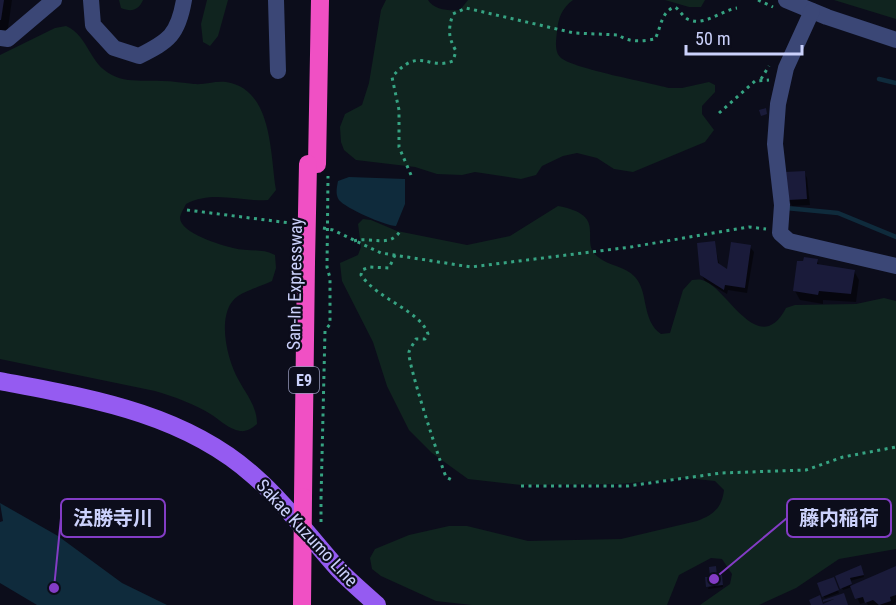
<svg xmlns="http://www.w3.org/2000/svg" width="896" height="605" font-family="'Roboto Condensed','Noto Sans JP',sans-serif">
  <style>
    .green { fill: #10241f }
    .water { fill: #0f2b3c }
    .shadow { fill: #0007 }
    .lines { fill: none; stroke-linecap: round; stroke-linejoin: round }
    .stream { stroke: #0f2b3c; stroke-width: 4.5 }
    .building { fill: #1a1b3a }
    .path { stroke: #36a382; stroke-width: 3; stroke-dasharray: 3 4.5; stroke-linecap: butt }
    .minor { stroke: #3b4776; stroke-width: 16 }
    .major { stroke: #955bf1; stroke-width: 18 }
    .highway { stroke: #f050c4; stroke-width: 18 }
    .path-bridge { stroke: #36a382; stroke-width: 3; stroke-dasharray: 3 4.5; stroke-linecap: butt }
    .highway-bridge { stroke: #f050c4; stroke-width: 18 }
    .labels { text-anchor: middle; stroke-width: 4.5; stroke-linejoin: round; paint-order: stroke }
    .shield { fill: #0c0d1b; stroke: #9296b8; stroke-width: 1.5 }
    .shield-label { font-size: 16px; font-weight: bold; fill: #cbd1fb }
    .street-label { font-size: 18px; fill: #cbd1fb; stroke: #0c0d1b }
    .leader { fill: none; stroke: #833cc5; stroke-width: 2 }
    .callout-dot { fill: #833cc5; stroke: #0c0d1b; stroke-width: 2 }
    .callout { fill: #0c0d1b; stroke: #833cc5; stroke-width: 2 }
    .callout-label { font-size: 20px; text-anchor: middle; font-weight: bold; fill: #cbd1fb }
  </style>
  <rect width="100%" height="100%" fill="#0c0d1b"/>
  <g class="green">
    <path d="M119,0h24c-5,11 -12,12 -22,8z"/>
    <path d="M207,0h21l-10,36 -8,10 -7,-4 -2,-18z"/>
    <path d="M386,0h42c6,10 21,11 32,10l8,-10h105c-11,8 -15,18 -16,32 -1,8 -3,20 4,26 14,11 86,24 108,30h13l27,-6 6,3v7l-13,14v8l12,16 -9,12 -72,30 -19,-3 -17,-11 -20,-5 -14,3 -21,10 -6,9 -15,4 -46,-7 -13,3 -25,-1 -22,-7 -59,-7 -12,-10 -3,-8 -1,-15 5,-13 17,-9 7,-22 12,-73z"/>
    <path d="M665,0h40l-4,7h-12z"/>
    <path d="M834,0h62v19z"/>
    <path d="M66,26c23,10 22,37 46,49 15,8 34,5 50,6 11,0 21,2 32,3 11,1 20,-3 32,-2 47,7 44,72 50,108l-8,10c-29,2 -54,-10 -82,4 -2,4 -5,9 -6,13 -1,16 41,28 53,31 14,4 29,0 42,7l1,13 -4,13c-11,5 -24,9 -34,15 -23,16 -11,63 0,83 8,15 19,27 19,45 -5,4 -10,8 -17,7 -11,-2 -19,-10 -28,-16 -17,-11 -37,-18 -57,-24l-155,-32v-304l55,-27z"/>
    <path d="M558,206c53,10 19,35 40,51 11,9 27,9 37,20 14,15 6,43 26,57l9,-1 13,-43 9,-10c3,0 6,-1 10,0 24,5 56,81 84,28l9,-3 61,-1 28,-6 12,3v248l-57,10 -43,29 -37,17h-59l30,-21 2,-10 -10,-15 -11,-1 -32,17 -12,30h-195l-36,-4 -55,-25 -9,-7 -2,-11 5,-9 34,-14 40,-9h18l61,15 93,-2 76,-18c16,-6 25,-13 27,-31l-9,-9 -29,-3 -67,6 -98,1 -53,-6 -36,-26 -23,-23 -22,-44 -14,-44 -31,-61 -2,-18 18,-8 3,-8 -3,-23 5,-5 8,1 26,11 70,14 43,-9z"/>
  </g>
  <g class="water">
    <path d="M349,177l56,2v25l-9,22c-10,0 -51,-18 -57,-26 -4,-6 -2,-13 -1,-19z"/>
    <path d="M0,503l58,33 64,47 45,22h-130l-37,-22v-61l3,-1z"/>
  </g>
  <g class="shadow">
    <path d="M0,0h12l-6,42h-6z"/>
    <path d="M804,172l3,6 3,27 -18,1 -3,-6z"/>
    <path d="M714,242l6,25 8,5 22,-25 4,5 -7,41 -19,-3 -1,4 -22,-13 -4,-7z"/>
    <path d="M817,261l3,5 34,5 5,9 -3,22 -33,-2v4l-23,-4 -5,-9z"/>
    <path d="M715,568l2,9 5,2 1,8 -15,2z"/>
    <path d="M862,570l2,7 -14,4 2,5 44,-16v32l-3,3h-25l-2,-3 -6,2 -8,-17 -9,3 -6,-13z"/>
    <path d="M834,581l5,12 -14,5 -2,-2z"/>
  </g>
  <g class="lines">
    <g class="stream">
      <path d="M879,79l17,4"/>
      <path d="M786,208l52,5 58,24"/>
    </g>
  </g>
  <g class="building">
    <path d="M0,0h4l-3,20h-1z"/>
    <path d="M766,108l1,6 -6,2 -2,-6z"/>
    <path d="M805,171l2,28 -19,1 -3,-28z"/>
    <path d="M715,241l3,22 9,6 4,-27 20,3 -6,43 -20,-3 -1,5 -24,-15 -3,-32z"/>
    <path d="M804,257l14,2 -1,5 38,6 -4,24 -32,-3 -1,4 -25,-4 4,-30h6z"/>
    <path d="M861,565l3,10 -14,3 2,6 -12,5 -5,-13z"/>
    <path d="M716,566l1,10 5,-1 1,10 -17,2 -1,-10h5l-1,-10z"/>
    <path d="M896,566v29l-6,2 1,4 -12,4 -6,-5 -8,3 -2,-6 -8,2 -5,-13z"/>
    <path d="M834,577l5,13 -17,7 -5,-14z"/>
    <path d="M844,593l4,12h-37l-2,-5 11,-5 3,9 11,-5 -11,3v-2z"/>
  </g>
  <g class="lines">
    <g class="path">
      <path d="M758,0l15,7"/>
      <path d="M761,79l8,-13"/>
      <path d="M719,113l36,-32 14,-1"/>
      <path d="M411,175l-12,-28v-37l-7,-33c28,-32 35,-6 61,-16l3,-10c-8,-14 -8,-22 -3,-37l13,-6 108,25 45,2c9,8 25,6 36,4 6,-11 6,-28 20,-32 6,4 8,11 15,13 15,6 32,-10 47,-12"/>
      <path d="M187,210l103,13"/>
      <path d="M323,228l10,2 48,23 90,14 160,-20 118,-20 17,2"/>
      <path d="M354,241c18,-5 35,8 47,-11"/>
      <path d="M395,255l-6,13 -19,-1 -8,3 -1,5c16,24 60,36 67,59l-3,5h-9c-2,4 -6,9 -7,13 -2,10 31,110 37,125l6,3"/>
      <path d="M521,486h107l93,-13 85,-3 37,-13 53,-10"/>
      <path d="M321,499l4,-168 5,-7v-46l-3,-11 1,-91"/>
    </g>
    <g class="minor">
      <path d="M91,0l2,25 21,23 25,8c30,-15 39,-21 45,-56"/>
      <path d="M276,0l2,71"/>
      <path d="M786,0l41,17 69,23"/>
      <path d="M812,11l-26,57 -8,36 -3,40 7,61 -2,28 9,8 107,25"/>
      <path d="M0,38l8,1 46,-39"/>
    </g>
    <path class="major" d="M0,381c89,17 184,32 254,95 32,28 57,63 86,95 12,12 25,23 37,34"/>
    <g class="highway">
      <path d="M317,164l3,-164"/>
      <path d="M303,497l3,-235"/>
    </g>
    <path class="path-bridge" d="M321,522v-23"/>
    <g class="highway-bridge">
      <path d="M306,262l2,-98"/>
      <path d="M302,605l1,-108"/>
    </g>
  </g>
  <g class="labels">
    <rect class="shield" x="289" y="367" width="30" height="26" rx="4.5"/>
    <g class="shield-label">
      <text x="304" y="386">E9</text>
    </g>
    <g class="street-label">
      <text transform="translate(295 284) rotate(-89)" y="6">San-In Expressway</text>
      <text transform="translate(307 533) rotate(47)" y="6">Sakae Kuzumo Line</text>
    </g>
  </g>
  <path class="leader" d="M714 579L787 518M54 588L61 518"/>
  <g class="callout-dot">
    <circle cx="714" cy="579" r="6"/>
    <circle cx="54" cy="588" r="6"/>
  </g>
  <g class="callout">
    <rect x="787" y="499" width="104" height="38" rx="6"/>
    <rect x="61" y="499" width="104" height="38" rx="6"/>
  </g>
  <g class="callout-label">
    <text x="839" y="525">藤内稲荷</text>
    <text x="113" y="525">法勝寺川</text>
  </g>
  <path d="M686 45v9h116v-9" fill="none" stroke="#cbd1fb" stroke-width="3"/>
  <text x="695" y="45" font-size="18" fill="#cbd1fb" stroke="#0c0d1b" stroke-width="4.5" paint-order="stroke">50 m</text>
</svg>
